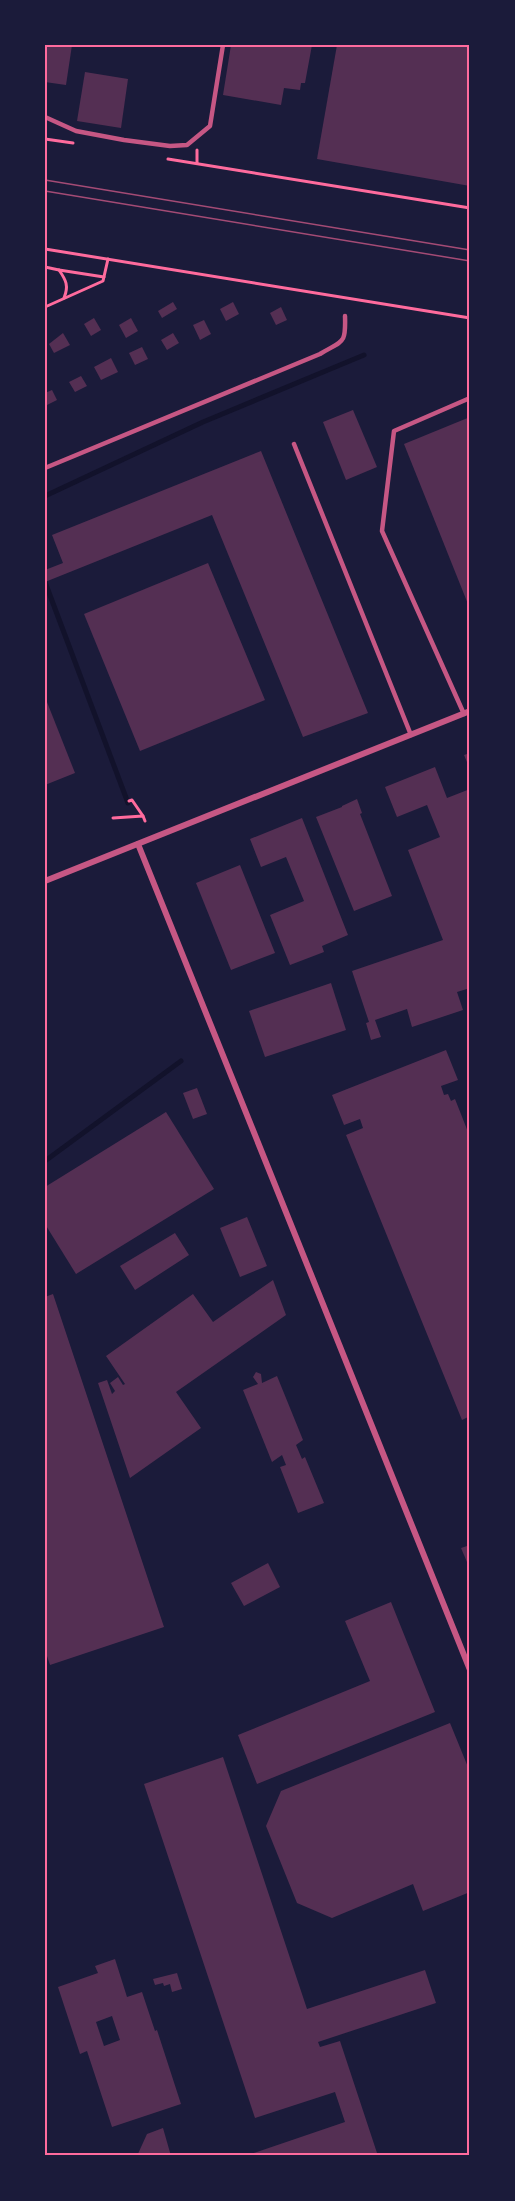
<svg xmlns="http://www.w3.org/2000/svg" width="515" height="2201" font-family="Overpass,sans-serif">
  <style>
    .lines { fill: none; stroke-linecap: round; stroke-linejoin: round }
    .stream { stroke: #12122b; stroke-width: 5 }
    .building { fill: #542f53; fill-rule: evenodd }
    .path { stroke: #ff6b9d; stroke-width: 3 }
    .service { stroke: #c65784; stroke-width: 4.5 }
    .minor { stroke: #c65784; stroke-width: 6 }
    .tram { stroke: #a44b75; stroke-width: 1.5 }
    .neatline { fill: none; stroke: #ff6b9d; stroke-width: 2 }
  </style>
  <rect width="100%" height="100%" fill="#1b1b3a"/>
  <g class="lines">
    <g class="stream">
      <path d="M45,496l158,-74 161,-67"/>
      <path d="M45,582l83,221"/>
      <path d="M45,1161l136,-100"/>
    </g>
  </g>
  <g class="building">
    <path d="M45,45h27l-6,40 -21,-3z"/>
    <path d="M231,45h81l-7,38h-4l-1,7 -16,-2 -3,17 -58,-10z"/>
    <path d="M337,45h123l10,2v139l-153,-27z"/>
    <path d="M85,72l43,7 -7,49 -44,-7z"/>
    <path d="M173,302l4,7 -15,9 -4,-7z"/>
    <path d="M233,302l6,12 -13,7 -6,-12z"/>
    <path d="M281,307l6,13 -11,5 -6,-12z"/>
    <path d="M94,318l7,12 -10,6 -7,-12z"/>
    <path d="M131,318l7,13 -12,7 -7,-13z"/>
    <path d="M204,320l7,14 -11,6 -7,-15z"/>
    <path d="M63,333l7,12 -16,8 -5,-9z"/>
    <path d="M173,333l6,10 -12,7 -6,-10z"/>
    <path d="M142,347l6,12 -13,6 -6,-12z"/>
    <path d="M111,358l7,14 -17,8 -7,-13z"/>
    <path d="M81,376l6,10 -12,6 -6,-10z"/>
    <path d="M52,390l5,10 -12,6v-13z"/>
    <path d="M353,410l24,57 -31,13 -23,-58z"/>
    <path d="M470,417v192l-66,-165z"/>
    <path d="M261,451l107,262 -65,24 -91,-222 -167,67v-12l18,-7 -11,-28z"/>
    <path d="M208,563l57,137 -125,51 -56,-137z"/>
    <path d="M45,697l30,76 -30,12z"/>
    <path d="M470,753v16l-6,-14z"/>
    <path d="M435,767l12,31 23,-9v199l-13,4 6,18 -51,17 -5,-18 -32,11 6,17 -10,3 -5,-17 3,-1 -17,-51 91,-31 -35,-90 32,-13 -13,-32 -30,12 -12,-30z"/>
    <path d="M357,799l5,14 -2,1 32,82 -38,15 -38,-94 26,-10v-1z"/>
    <path d="M302,818l46,117 -26,11 2,6 -34,13 -20,-50 34,-14 -18,-44 -25,10 -11,-28z"/>
    <path d="M240,865l35,88 -44,17 -35,-87z"/>
    <path d="M331,983l15,47 -81,27 -16,-46z"/>
    <path d="M446,1050l12,30 -17,6 3,9 4,-1 3,7 4,-2 15,38v279l-8,4 -116,-285 17,-7 -3,-9 -16,6 -12,-30z"/>
    <path d="M197,1088l10,26 -14,5 -10,-26z"/>
    <path d="M166,1112l48,77 -138,85 -31,-50v-37z"/>
    <path d="M247,1217l20,49 -27,11 -20,-49z"/>
    <path d="M175,1233l14,22 -54,35 -15,-24z"/>
    <path d="M273,1280l13,35 -110,77 25,36 -71,50 -32,-95 9,-3 5,14 3,-3 -5,-8 8,-6 5,8 2,-1 -19,-28 87,-62 20,28z"/>
    <path d="M53,1294l111,333 -114,38 -5,-15v-353z"/>
    <path d="M256,1372l5,2 1,9 15,-7 26,64 -7,5 6,14 3,-2 19,46 -26,10 -18,-46 6,-2 -4,-10 -10,7 -29,-72 15,-6 -5,-7z"/>
    <path d="M470,1545v24l-9,-21z"/>
    <path d="M268,1563l12,24 -36,19 -13,-23z"/>
    <path d="M391,1602l44,110 -178,72 -19,-49 132,-54 -25,-60z"/>
    <path d="M450,1723l20,49v120l-47,19 -10,-27 -81,34 -35,-15 -31,-77 15,-35z"/>
    <path d="M223,1757l84,252 118,-39 11,33 -118,39 2,5 20,-6 38,115h-133l100,-34 -10,-30 -80,26 -111,-334z"/>
    <path d="M115,1959l12,38 15,-5 13,39 2,-1 24,74 -69,23 -25,-76 -7,3 -22,-67 40,-14 -3,-7zM112,2016l8,24 -16,6 -8,-24z"/>
    <path d="M177,1973l5,16 -10,3 -2,-8 -6,2 -1,-3 -8,2 -2,-6z"/>
    <path d="M163,2128l8,28h-34l10,-22z"/>
  </g>
  <g class="lines">
    <g class="path">
      <path d="M45,139l28,4"/>
      <path d="M168,159l302,49"/>
      <path d="M197,163v-13"/>
      <path d="M45,249l425,69"/>
      <path d="M45,267l14,3c7,10 10,16 5,28"/>
      <path d="M59,270l45,7"/>
      <path d="M45,307l58,-26 5,-22"/>
      <path d="M129,801l3,-1 11,16"/>
      <path d="M113,818l30,-2 2,5"/>
    </g>
    <g class="service">
      <path d="M45,117l31,14 48,9 46,6 17,-1 23,-19 13,-81"/>
      <path d="M294,444l117,291"/>
      <path d="M45,468l275,-114c23,-14 26,-9 25,-38"/>
      <path d="M464,714l-82,-183 12,-100 76,-33"/>
    </g>
    <g class="minor">
      <path d="M138,844l332,826"/>
      <path d="M45,881l425,-170"/>
    </g>
    <g class="tram">
      <path d="M45,180l425,70"/>
      <path d="M45,191l425,70"/>
    </g>
  </g>
  <rect width="515" height="2201" fill="none" stroke="#1b1b3a" stroke-width="93"/>
  <rect x="46" y="46" width="422" height="2108" class="neatline"/>
</svg>
